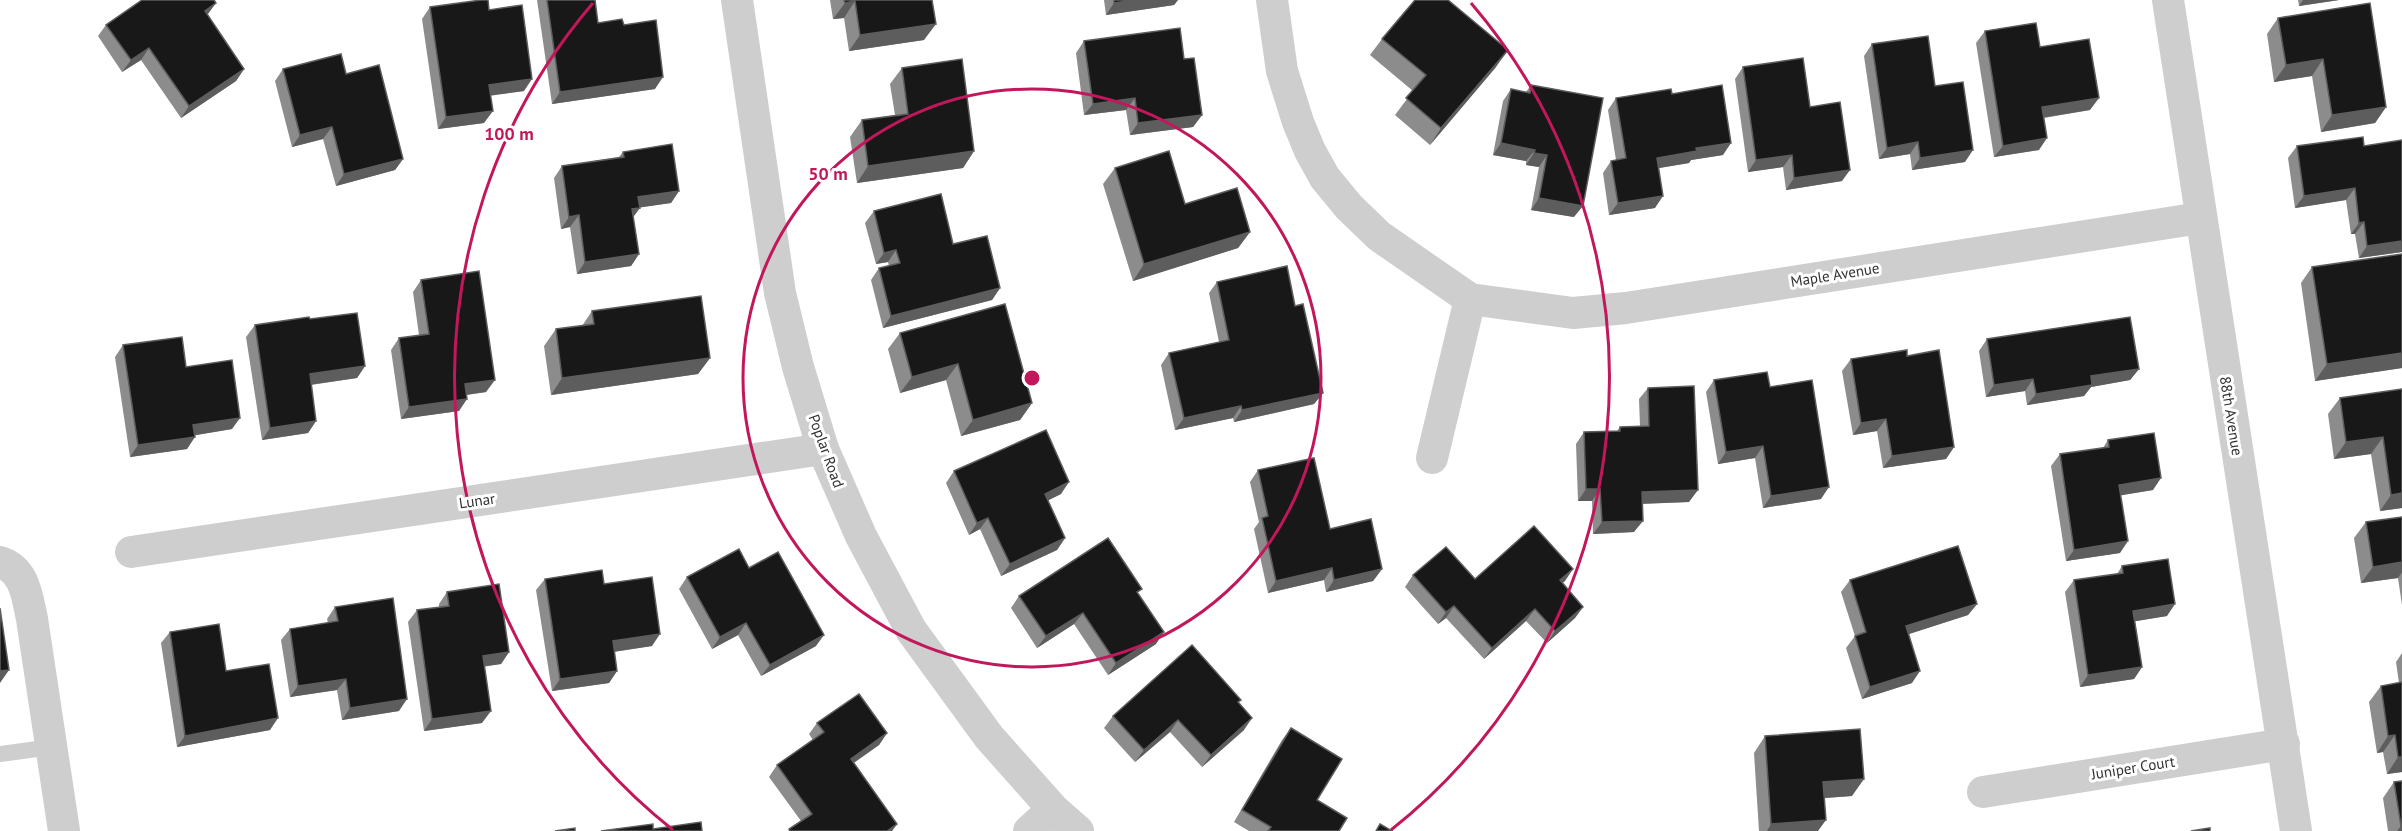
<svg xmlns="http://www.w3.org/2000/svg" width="2402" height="831" font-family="'PT Sans',sans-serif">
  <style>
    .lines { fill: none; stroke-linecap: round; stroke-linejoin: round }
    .lane { stroke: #cecece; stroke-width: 16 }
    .street { stroke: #cecece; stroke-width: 32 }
    .wall { fill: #8c8c8c }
    .shaded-wall { fill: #5d5d5d }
    .building { fill: #181818; stroke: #5d5d5d; stroke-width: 1.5 }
    .ring { fill: none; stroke: #c2185b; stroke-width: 3 }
    .labels { text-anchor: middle; stroke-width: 6; stroke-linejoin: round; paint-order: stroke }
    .street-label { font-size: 15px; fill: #313131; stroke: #fff }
    .centre { fill: #c2185b; stroke: #fff; stroke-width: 3 }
    .ring-label { font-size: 18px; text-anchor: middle; font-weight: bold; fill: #c2185b; stroke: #fff; stroke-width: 6; stroke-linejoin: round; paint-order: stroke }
  </style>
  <rect width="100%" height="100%" fill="#fff"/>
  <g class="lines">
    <path class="lane" d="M0,754l52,-7"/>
    <g class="street">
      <path d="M737,0l43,293 18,74 25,82 38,87 50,94 78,107 64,72 25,22"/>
      <path d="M1272,0l10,71 16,51 12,29 15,27 24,29 30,29 91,63 103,14 53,-5 574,-90"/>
      <path d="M2168,0l128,831"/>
      <path d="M1432,458l38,-159"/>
      <path d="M131,552l692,-103"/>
      <path d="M0,562c25,8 27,34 32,57l32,212"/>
      <path d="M1983,792l301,-48"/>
      <path d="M1029,831l24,-22"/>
    </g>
  </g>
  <g class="wall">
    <path d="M537,0h58l3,23 26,2 31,64 -103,15z"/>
    <path d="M830,0h102l-8,40 -75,11 -5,-33 -11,1z"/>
    <path d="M1104,0h74l-4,5 -68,10z"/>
    <path d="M2298,0h41l-40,6z"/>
    <path d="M430,7l94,84 -34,4 -6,28 -46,6 -16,-110z"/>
    <path d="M207,15l37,54 -8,12 -55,37 -40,-58 -19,12 -24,-36 8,-11z"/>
    <path d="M2278,18l108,89 -11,16 -54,9 -9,-56 -38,6 -7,-48z"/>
    <path d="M1985,31l55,16 50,63 -46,8 -5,32 -45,7 -18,-114z"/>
    <path d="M1382,39l114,28 -66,78 -35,-30 18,-24 -43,-36z"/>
    <path d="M1084,41l100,18 18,56 -9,12 -63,8 -4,-25 -42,5 -8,-62z"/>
    <path d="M1872,44l93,118 -53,8 -2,-16 -31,5 -15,-103z"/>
    <path d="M1743,67l67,40 32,74 -56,9 -3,-23 -35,5 -13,-93z"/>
    <path d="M902,68l72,83 -11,17 -106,15 -7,-46 12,-17 33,-5 -5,-31z"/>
    <path d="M283,69l120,90 -8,11 -59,16 -13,-47 -31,8 -17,-66z"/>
    <path d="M1531,85l43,132 -43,-7 8,-43 -13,-2v-4l-33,-6 10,-54 8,-12 15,3z"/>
    <path d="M1672,94l51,61 -32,5 -2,3 -31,5 -3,40 -46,7 -6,-42 8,-12 5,-1 -8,-50 8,-12z"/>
    <path d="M2297,146h67l38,106 -43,6 -4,-24h-4l-5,-34 -51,8 -7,-50z"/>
    <path d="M623,152l56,39 -8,12 -31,4 -7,10 6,37 -8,12 -54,8 -7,-47 -9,2 -7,-51 8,-12 57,-9z"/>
    <path d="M1115,168l70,36 65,28 -12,16 -105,33 -30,-97z"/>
    <path d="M874,211l79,33 47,44 -8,12 -109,28 -12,-48 8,-12 10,-2 -1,-4 -12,2 -11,-41z"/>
    <path d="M2312,267l90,101 -87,13 -14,-98z"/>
    <path d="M421,280l65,112 -19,3 -8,16 -58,8 -10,-69 8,-12 20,-3 -6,-43z"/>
    <path d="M1217,282l78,24 28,87 -9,11 -80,18 -1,-4 -58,12 -14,-65 8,-12 50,-11 -10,-49z"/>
    <path d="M592,311l118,47 -12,16 -147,21 -7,-49 12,-17 26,-3z"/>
    <path d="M310,319l55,47 -8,12 -46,7 5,36 -8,12 -46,7 -16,-103 9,-12z"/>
    <path d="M900,333l132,70 -12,17 -59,16 -15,-56 -46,13 -12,-44z"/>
    <path d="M1987,339l152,30 -9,11 -39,7 -7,9 -57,9 -2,-14 -39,6 -7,-46z"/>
    <path d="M123,345l63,22 46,62 -37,6 -8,14 -57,8 -15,-100z"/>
    <path d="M1851,359l103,88 -8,12 -63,9 -6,-37 -24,4 -11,-64z"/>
    <path d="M1714,380l56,7 51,112 -58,9 -8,-50 -37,6 -12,-72z"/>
    <path d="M1648,388l41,114 -47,2 -8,28 -41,2 -1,-33h-14l-2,-57 8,-12 33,-1 3,-4 20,-1 -1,-27z"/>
    <path d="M2402,389v119l-22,3 -9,-57 -37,5 -6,-45 12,-16z"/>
    <path d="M2108,440l45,50 -32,5 -1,58 -54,8 -15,-95 9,-12 43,-6z"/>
    <path d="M1258,470l72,59 52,40 -9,12 -47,11 -2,-12 -56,13 -14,-64 5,-7 -9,-40z"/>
    <path d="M954,471l107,23 -13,6 17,38 -8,12 -56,26 -21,-47 -11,6 -23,-52z"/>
    <path d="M2402,517v88l-4,-27 -37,5 -7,-45 12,-16z"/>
    <path d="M2122,566l45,50 -32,5 7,46 -8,12 -54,8 -15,-95 9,-12 43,-6z"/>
    <path d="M749,568l67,78 -55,30 -23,-41 -26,14 -33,-60 8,-12z"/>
    <path d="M1413,575l62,4 90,2 -3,2 21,24 -8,11 -28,25 -21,-22 -42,38 -38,-41 -8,6 -33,-37z"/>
    <path d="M545,579l59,5 48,62 -38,6 3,19 -8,12 -57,8 -16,-101z"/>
    <path d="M1850,580l127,24 -9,11 -60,19 4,49 -50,16 -16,-51 9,-12 -14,-44z"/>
    <path d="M447,592l62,60 -8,12 -17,2 -2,57 -58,8 -16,-109 9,-12 22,-3v-3z"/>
    <path d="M1138,594l18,50 -48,31 -34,-51 -37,24 -26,-40 8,-12z"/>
    <path d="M335,607l64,104 -57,9 -5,-30 -47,7 -9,-57 9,-11 38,-6 -1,-4z"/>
    <path d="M170,632l56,39 44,59 -93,17 -16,-104z"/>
    <path d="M2402,653v119l-15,2 -4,-22 -6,1 -8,-51 12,-16 18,-3 -3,-21z"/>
    <path d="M1239,703l5,27 -42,37 -32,-35 -35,30 -31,-34 9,-12z"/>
    <path d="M817,723l70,10 -8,12 -25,18 43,61 -5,7h-104l13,-10 -32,-44 8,-12 36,-25 -4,-6z"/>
    <path d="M1291,728l26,72 22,31h-90l-15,-9 48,-82z"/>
    <path d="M1765,736l87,60 -28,2 -6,33h-59l-5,-78z"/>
    <path d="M2394,782l8,49h-14l-5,-33z"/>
  </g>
  <g class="shaded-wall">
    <path d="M1134,0h44l-4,5 -68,10 8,-12z"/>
    <path d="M2303,0h36l-40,6z"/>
    <path d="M855,1l-11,17 -11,1 12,-16z"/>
    <path d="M216,3l-8,11 -12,8 9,-11z"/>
    <path d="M936,24l-12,16 -75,11 11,-16z"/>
    <path d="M149,48l-8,12 -19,12 9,-12z"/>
    <path d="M1508,50l-12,17 -66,78 11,-17z"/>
    <path d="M2323,59l-11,17 -38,6 12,-17z"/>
    <path d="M244,69l-8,12 -55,37 8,-12z"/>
    <path d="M663,77l-8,12 -103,15 8,-12z"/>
    <path d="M532,79l-8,12 -43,6 8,-12z"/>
    <path d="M1135,98l-9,12 -42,5 9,-11z"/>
    <path d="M2099,98l-9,12 -56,9 8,-12z"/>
    <path d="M2386,107l-11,16 -54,9 11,-17z"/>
    <path d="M493,111l-9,12 -46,6 8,-12z"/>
    <path d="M1202,115l-9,12 -63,8 8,-12z"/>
    <path d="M332,127l-9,12 -31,8 8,-12z"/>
    <path d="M2047,138l-8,12 -45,7 9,-11z"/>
    <path d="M1918,142l-8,12 -31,5 8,-11z"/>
    <path d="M1501,143l34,7 -9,11 -33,-6z"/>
    <path d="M1731,143l-8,12 -32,5 -2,3 -41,7 9,-12 39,-10z"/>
    <path d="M1973,150l-8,12 -53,8 8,-12z"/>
    <path d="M974,151l-11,17 -106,15 11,-17z"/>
    <path d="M1534,153l13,2 -8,12 -13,-2z"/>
    <path d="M1792,155l-9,12 -35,5 8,-12z"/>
    <path d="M403,159l-8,11 -59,16 8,-12z"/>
    <path d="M1850,170l-8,11 -56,9 8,-12z"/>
    <path d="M2355,188l-9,12 -51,8 9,-12z"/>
    <path d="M679,191l-8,12 -41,6 8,-12z"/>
    <path d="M1663,196l-8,12 -46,7 9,-12z"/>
    <path d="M1539,198l44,8 -9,11 -43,-7z"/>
    <path d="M640,208l-9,12 1,-11z"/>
    <path d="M579,215l-9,12 -9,2 8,-12z"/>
    <path d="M2364,222l-9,12h-4l8,-11z"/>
    <path d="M1250,232l-12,16 -105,33 11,-17z"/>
    <path d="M2402,241v11l-43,6 8,-12z"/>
    <path d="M896,250l-8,12 -12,2 8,-11z"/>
    <path d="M639,254l-8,12 -54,8 8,-12z"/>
    <path d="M1000,288l-8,12 -109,28 8,-12z"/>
    <path d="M2402,353v15l-87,13 12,-17z"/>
    <path d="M710,358l-12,16 -147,21 11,-17z"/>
    <path d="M958,364l-12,16 -46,13 12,-16z"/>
    <path d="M365,366l-8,12 -56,8 9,-12z"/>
    <path d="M2139,369l-9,11 -39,7 -7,9 -57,9 9,-11 55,-18z"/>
    <path d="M2033,379l-8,12 -39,6 8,-12z"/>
    <path d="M495,380l-9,12 -29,4 8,-12z"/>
    <path d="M1323,393l-9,11 -80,18 8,-12z"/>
    <path d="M467,399l-8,12 -58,8 8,-12z"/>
    <path d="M1032,403l-12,17 -59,16 12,-16z"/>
    <path d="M1241,406l-8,12 -58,12 9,-12z"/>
    <path d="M240,418l-8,11 -47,8 8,-12z"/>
    <path d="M1886,419l-9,12 -24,4 8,-12z"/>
    <path d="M316,421l-8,12 -46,7 8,-12z"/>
    <path d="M195,437l-8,12 -57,8 8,-12z"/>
    <path d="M2383,437l-12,17 -37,5 12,-17z"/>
    <path d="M1763,446l-8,12 -37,6 8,-12z"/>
    <path d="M1954,447l-8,12 -63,9 9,-12z"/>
    <path d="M2161,478l-8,12 -42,7 8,-12z"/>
    <path d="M1069,482l-8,12 -24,12 8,-12z"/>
    <path d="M1829,487l-8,12 -58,9 8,-12z"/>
    <path d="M1586,489h14l-8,12h-14z"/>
    <path d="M1698,490l-9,12 -56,2 9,-12z"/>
    <path d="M2402,493v15l-22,3 11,-16z"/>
    <path d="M988,518l-8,11 -11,6 8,-12z"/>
    <path d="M1643,521l-9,11 -41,2 9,-12z"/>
    <path d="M1065,538l-8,12 -56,26 9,-12z"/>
    <path d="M2128,541l-8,12 -54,8 8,-11z"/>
    <path d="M2402,562v10l-4,6 -37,5 12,-16z"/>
    <path d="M1332,568l-8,12 -56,13 8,-12z"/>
    <path d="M1382,569l-9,12 -47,11 8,-12z"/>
    <path d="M1573,569l-8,12 -13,11 8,-12z"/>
    <path d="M1977,604l-9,11 -71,23 9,-12z"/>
    <path d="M2175,604l-8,12 -42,7 8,-12z"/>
    <path d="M1454,606l-8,12 -8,6 8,-12z"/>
    <path d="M1583,607l-8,11 -28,25 8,-12z"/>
    <path d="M1535,609l-9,12 -42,38 8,-11z"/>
    <path d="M1083,613l-9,11 -37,24 9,-12z"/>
    <path d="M746,623l-8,12 -26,14 8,-12z"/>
    <path d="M1164,632l-8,12 -48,31 8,-12z"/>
    <path d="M660,634l-8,12 -47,7 8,-12z"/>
    <path d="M824,635l-8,11 -55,30 9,-11z"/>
    <path d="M509,652l-8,12 -26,4 8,-12z"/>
    <path d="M2142,667l-8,12 -54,8 8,-12z"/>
    <path d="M9,670l-9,13v-12z"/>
    <path d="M617,671l-8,12 -57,8 8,-12z"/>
    <path d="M1920,671l-8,12 -50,16 8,-12z"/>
    <path d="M346,679l-9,11 -47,7 8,-11z"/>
    <path d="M407,699l-8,12 -57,9 8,-12z"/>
    <path d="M491,711l-9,12 -58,8 8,-12z"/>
    <path d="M278,718l-8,12 -93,17 8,-11z"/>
    <path d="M1252,718l-8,12 -42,37 9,-12z"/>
    <path d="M1178,720l-8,12 -35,30 9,-12z"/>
    <path d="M887,733l-8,12 -36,25 8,-11z"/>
    <path d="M2395,735l-12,17 -6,1 11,-17z"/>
    <path d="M2398,757h4v15l-15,2z"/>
    <path d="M1864,779l-12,17 -41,3 12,-17z"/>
    <path d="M1826,820l-8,11h-51l4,-7z"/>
    <path d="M897,824l-5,7h-5z"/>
    <path d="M2401,826h1v5h-5z"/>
  </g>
  <g class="building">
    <path d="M142,0h72l2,3 -11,8 39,58 -55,37 -40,-58 -18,12 -25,-35z"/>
    <path d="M481,0h7l1,10 33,-5 10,74 -43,6 4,26 -47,6 -16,-110z"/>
    <path d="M547,0h48l3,23 24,-4 2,6 32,-5 7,57 -103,15z"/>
    <path d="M844,0h88l4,24 -76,11 -5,-34 -10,2z"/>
    <path d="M1114,0h20l-20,3z"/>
    <path d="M1415,0h33l60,50 -67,78 -35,-30 20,-23 -44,-36z"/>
    <path d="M2370,3l16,104 -54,8 -9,-56 -37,6 -8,-47z"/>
    <path d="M2036,23l4,24 49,-8 10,59 -57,9 5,31 -44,8 -18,-115z"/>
    <path d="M1180,28l4,31 10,-1 8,57 -64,8 -3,-25 -42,6 -9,-63z"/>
    <path d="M1928,36l7,50 28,-4 10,68 -53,8 -2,-16 -31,6 -15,-104z"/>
    <path d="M341,54l5,20 33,-9 24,94 -59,15 -12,-47 -32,8 -17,-66z"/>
    <path d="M1803,58l7,49 30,-5 10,68 -56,8 -2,-23 -36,5 -13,-93z"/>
    <path d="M962,59l12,92 -106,15 -6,-46 46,-6 -6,-46z"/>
    <path d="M1531,85l72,13 -20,108 -44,-8 8,-43 -13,-2 1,-3 -34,-7 10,-54 19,4z"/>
    <path d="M1722,85l9,58 -35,5 1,3 -40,7 6,38 -45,7 -7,-42 15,-3 -10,-60 55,-9 1,5z"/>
    <path d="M2363,137l1,9 38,-6v101l-35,5 -3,-24 -5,1 -4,-35 -51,8 -7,-50z"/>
    <path d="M672,144l7,47 -41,6 2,11 -8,1 7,45 -54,8 -6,-47 -10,2 -7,-51 62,-9 -1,-5z"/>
    <path d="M1169,151l16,53 52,-16 13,44 -106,32 -29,-96z"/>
    <path d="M941,194l12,50 34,-8 13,52 -109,28 -12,-48 21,-5 -4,-13 -12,3 -10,-42z"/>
    <path d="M2402,254v99l-75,11 -15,-97z"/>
    <path d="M1287,266l8,40 8,-2 20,89 -81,17 -1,-4 -57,12 -15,-65 60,-13 -12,-58z"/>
    <path d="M479,271l16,109 -30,4 2,15 -58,8 -10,-69 30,-4 -8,-54z"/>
    <path d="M701,296l9,62 -148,20 -6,-49 38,-5 -2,-13z"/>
    <path d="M1005,304l27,99 -59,17 -15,-56 -46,13 -12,-44z"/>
    <path d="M357,313l8,53 -55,8 6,47 -46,7 -15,-103 54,-8 1,2z"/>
    <path d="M2130,317l9,52 -48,7 1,9 -56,9 -3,-15 -39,6 -7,-46z"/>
    <path d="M182,337l4,30 46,-7 8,58 -47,7 2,12 -57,8 -15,-100z"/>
    <path d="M1907,350v6l32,-6 15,97 -62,9 -6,-37 -25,4 -10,-64z"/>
    <path d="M1767,372l3,15 42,-7 17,107 -58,9 -8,-50 -37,6 -12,-72z"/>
    <path d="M1694,386l4,104 -56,2 1,29 -41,1 -2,-33h-14l-2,-57 36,-1v-4l29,-1 -1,-38z"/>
    <path d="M2402,389v104l-11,2 -8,-58 -37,5 -6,-44z"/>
    <path d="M1046,430l23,52 -24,12 20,44 -55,26 -22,-46 -11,5 -23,-52z"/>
    <path d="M2154,433l7,45 -42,7 9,56 -54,9 -14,-96 49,-7 -1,-7z"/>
    <path d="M1314,458l16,71 41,-10 11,50 -48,11 -2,-12 -56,13 -14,-63 6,-2 -10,-46z"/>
    <path d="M2402,517v45l-29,5 -7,-45z"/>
    <path d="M1534,526l39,43 -13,11 23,27 -28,24 -20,-22 -43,39 -38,-42 -8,6 -33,-37 33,-28 29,32z"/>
    <path d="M1108,538l34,51 -5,3 27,40 -48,31 -33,-50 -37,23 -27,-40z"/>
    <path d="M1958,546l19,58 -71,22 14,45 -50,16 -15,-51 11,-4 -16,-52z"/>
    <path d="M739,549l10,19 29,-16 46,83 -54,30 -24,-42 -26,14 -33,-60z"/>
    <path d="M2168,559l7,45 -42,7 9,56 -54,8 -14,-95 49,-7 -1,-7z"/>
    <path d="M602,570l2,14 48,-7 8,57 -47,7 4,30 -57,8 -15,-100z"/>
    <path d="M499,584l10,68 -26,4 8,55 -59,8 -15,-109 32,-4 -2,-14z"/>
    <path d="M393,598l14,101 -57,9 -4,-29 -48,7 -8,-57 48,-8 -3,-14z"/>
    <path d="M0,608l9,62 -9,1z"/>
    <path d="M219,624l7,47 43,-7 9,54 -93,18 -15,-104z"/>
    <path d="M1192,645l49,55 -3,2 14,16 -41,37 -33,-35 -34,30 -31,-34z"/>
    <path d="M2402,682v75h-4l-3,-22 -7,1 -7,-50z"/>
    <path d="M859,694l28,39 -36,26 46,65 -10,7h-97l-1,-2 23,-15 -35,-49 47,-33 -7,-9z"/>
    <path d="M1291,728l51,31 -25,41 30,18 -8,13h-71l3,-4 -29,-17z"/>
    <path d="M1860,729l4,50 -41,3 3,38 -55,4 -6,-88z"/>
    <path d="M2402,781v45h-1l-7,-44z"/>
    <path d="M701,822l1,9h-101l52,-7v5z"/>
    <path d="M1380,824l12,7h-16z"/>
    <path d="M575,828v3h-20z"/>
    <path d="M2210,828v3h-19z"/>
  </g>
  <g class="ring">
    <circle cx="1032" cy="378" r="289"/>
    <path d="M673 830A577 577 0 0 1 593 3M1471 3A577 577 0 0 1 1391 830"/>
  </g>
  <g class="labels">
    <g class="street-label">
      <text transform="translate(1835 275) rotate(-9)" y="5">Maple Avenue</text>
      <text transform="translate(2231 416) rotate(81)" y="5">88th Avenue</text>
      <text transform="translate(826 451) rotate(70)" y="5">Poplar Road</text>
      <text transform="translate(477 501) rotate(-8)" y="5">Lunar</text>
      <text transform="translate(2133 768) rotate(-9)" y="5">Juniper Court</text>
    </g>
  </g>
  <circle cx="1032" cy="378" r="9" class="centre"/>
  <g class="ring-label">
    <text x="509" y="140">100 m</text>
    <text x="828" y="180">50 m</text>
  </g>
</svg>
